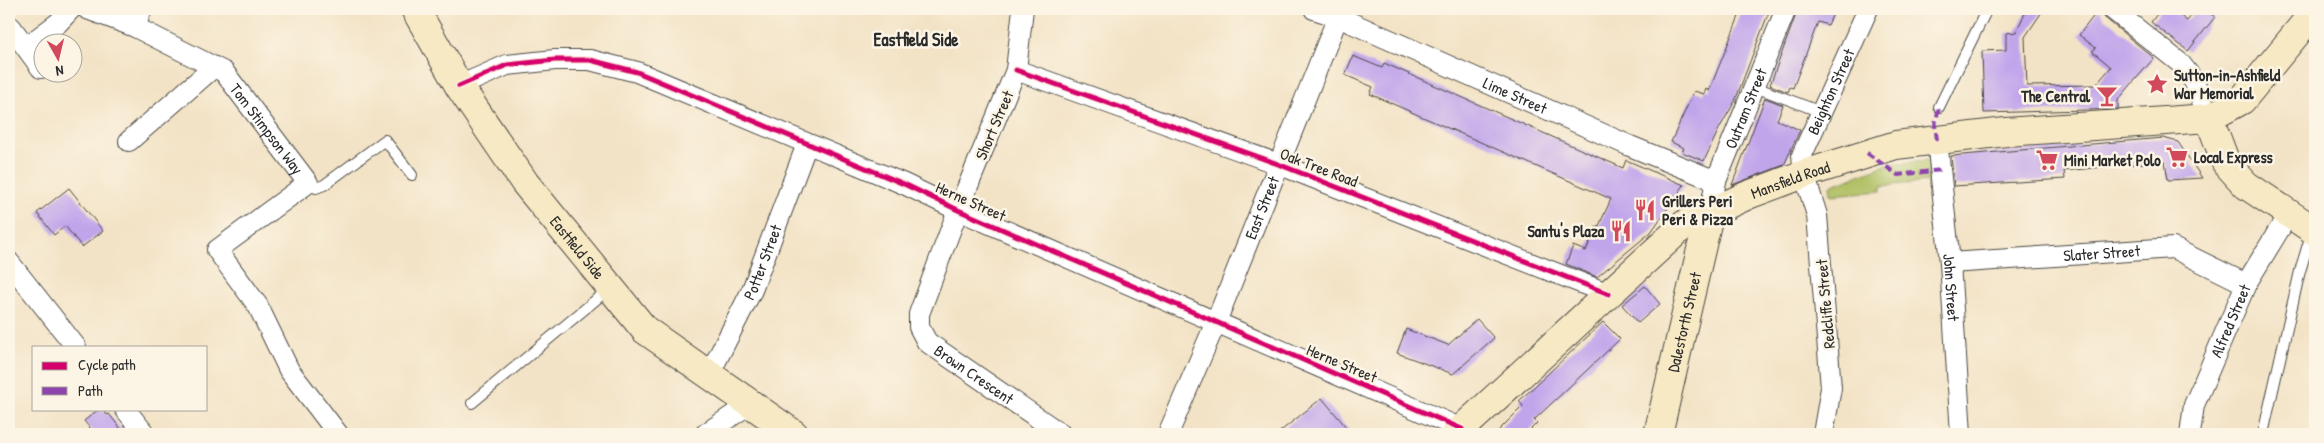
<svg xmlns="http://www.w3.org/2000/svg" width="2324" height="443" font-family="'Patrick Hand',sans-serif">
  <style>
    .green { fill: #afbf62; stroke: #6d7546 }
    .building { fill: #c1a5eb }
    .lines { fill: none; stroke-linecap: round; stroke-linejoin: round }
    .lane-casing { stroke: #494742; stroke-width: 12 }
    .street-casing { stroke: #494742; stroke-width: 22 }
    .secondary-casing { stroke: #494742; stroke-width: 30 }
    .lane { stroke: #fff; stroke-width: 10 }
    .street { stroke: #fff; stroke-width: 20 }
    .secondary { stroke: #f7e9c3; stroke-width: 28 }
    .quiet { stroke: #8e44ad; stroke-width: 4; stroke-dasharray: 8 4; stroke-linecap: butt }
    .cycleway-casing { stroke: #fcf5e5; stroke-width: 8 }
    .cycleway { stroke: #d6006c; stroke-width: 5 }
    .labels { text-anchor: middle; stroke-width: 5; stroke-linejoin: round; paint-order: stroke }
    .poi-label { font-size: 16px; font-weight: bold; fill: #2b2b2b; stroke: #fcf5e5; text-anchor: start }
    .street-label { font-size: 16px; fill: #2b2b2b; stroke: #fcf5e5 }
    .neighbourhood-label { font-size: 18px; font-weight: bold; fill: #2b2b2b; stroke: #fcf5e5 }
  </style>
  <rect width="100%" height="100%" fill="#fcf5e5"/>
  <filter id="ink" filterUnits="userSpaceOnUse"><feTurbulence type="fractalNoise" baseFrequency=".02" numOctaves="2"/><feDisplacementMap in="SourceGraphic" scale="10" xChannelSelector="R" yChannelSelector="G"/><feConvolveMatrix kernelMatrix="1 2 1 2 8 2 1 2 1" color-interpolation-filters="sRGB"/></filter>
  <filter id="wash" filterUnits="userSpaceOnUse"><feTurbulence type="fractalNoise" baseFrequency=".0096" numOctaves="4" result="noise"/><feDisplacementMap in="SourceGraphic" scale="20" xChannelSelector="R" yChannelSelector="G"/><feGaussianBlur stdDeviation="1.12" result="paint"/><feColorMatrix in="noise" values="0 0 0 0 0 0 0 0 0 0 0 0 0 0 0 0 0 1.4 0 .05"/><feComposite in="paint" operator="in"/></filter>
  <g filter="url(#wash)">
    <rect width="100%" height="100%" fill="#f3e3c6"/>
    <path class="green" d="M1929,160l1,22 -49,4v5l-50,4 -1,-9 58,-22z"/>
    <g id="blocks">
      <g class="building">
        <path d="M1742,9h28l-35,92 -16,28 -15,32 -22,-9 2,-4 -13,-6 23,-51 10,3 2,-5 3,2z"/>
        <path d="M1798,9h37l-7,16 -10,-3 -25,66 -3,-1 -2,5 -18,-7z"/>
        <path d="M2027,9h17l-19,28 2,49 69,-1 15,-18 -19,-16 4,-3 -17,-13 20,-26 6,9 49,40 -36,42v9l-134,4 -2,-62 24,-1v-17l10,-1z"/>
        <path d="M2161,9h11l15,12 10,-12h7l11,8 -27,34 -37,-29z"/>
        <path d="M1353,56l29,12 2,-5 239,105 3,-8 58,25 -33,47 -54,45 -31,-13 7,-18 13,5 10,-24 2,1 13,-29 -241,-105 3,-7 -28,-12z"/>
        <path d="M1765,98l18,7 -6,15 23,10 -16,35 -52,20z"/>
        <path d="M2163,138l15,4 24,36 -34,2 -3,-19 -101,10 1,8 -111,7 -3,-30z"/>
        <path d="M69,188l34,43 -21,16 -17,-21 -11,9 -17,-22z"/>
        <path d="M1645,286l15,18 -22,19 -16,-18z"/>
        <path d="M1477,319l17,19 -41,36 -56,-21 9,-24 42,16z"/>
        <path d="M1603,322l17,17 -86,81 3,3 -11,11h-31l28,-28 -4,-5z"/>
        <path d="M1322,398l30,36h-75z"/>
        <path d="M99,409h3l5,6 2,-1 16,20h-30l-11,-13z"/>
      </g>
    </g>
  </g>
  <g filter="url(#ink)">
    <use href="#blocks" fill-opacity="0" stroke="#494742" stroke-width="1"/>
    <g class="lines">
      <g class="lane-casing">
        <g id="lane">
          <path d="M1755,87l66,25"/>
          <path d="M1939,107l48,-98"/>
          <path d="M308,183l8,5 8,-3 61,-45 27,35"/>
          <path d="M472,403l138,-115"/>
          <path d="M2263,434l37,-163 12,-40"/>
        </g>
      </g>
      <g class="street-casing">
        <g id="street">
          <path id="s1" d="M87,9l48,18 89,45 84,111 -91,67 41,56 31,64 49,64"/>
          <path id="s2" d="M1023,9l-7,61 -58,140 -39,104v13l8,15 134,92"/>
          <path id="s3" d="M1314,9l24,8 292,129 86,35"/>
          <path d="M2112,9l68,54 14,18 15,37"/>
          <path d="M11,27l30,41"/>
          <path d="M135,27l7,-18"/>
          <path d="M26,47l32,-24 13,-14"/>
          <path d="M1016,70l262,94 331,130"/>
          <path d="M459,86l48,-21 48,-5h35l47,12 267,112 54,26 504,219"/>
          <path id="s4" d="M1937,140l13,123 11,171"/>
          <path d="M129,141l85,-74"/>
          <path id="s5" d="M1710,211l6,-30 70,-172"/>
          <path d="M9,262l67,85"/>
          <path id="s6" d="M1950,263l223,-15 73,36"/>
          <path id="s7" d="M709,375l43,-85 55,-146"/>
          <path d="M125,409l20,25"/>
          <path d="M705,434l46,-31"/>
          <path id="s8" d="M1168,434l48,-112 125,-313"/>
          <path id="s9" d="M1823,434l8,-46 -14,-173 -13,-41 -2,-19 66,-146"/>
          <path id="s10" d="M2190,434l4,-29 52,-121 42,-69"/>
        </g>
      </g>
      <g class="secondary-casing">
        <g id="secondary">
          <path id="s11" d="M415,9l44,77 66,97 120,147 149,104"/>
          <path d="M2209,118l17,45 20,22 69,46"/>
          <path id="s12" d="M1456,434l229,-210 63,-29 56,-21 92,-29 110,-13 203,-14 33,-18 73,-89"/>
          <path id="s13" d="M1658,434l52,-223"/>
        </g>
      </g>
      <use href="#lane" class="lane"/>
      <use href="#street" class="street"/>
      <use href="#secondary" class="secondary"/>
      <g class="quiet">
        <path d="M1937,140l-2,-15 4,-18"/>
        <path d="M1867,153l31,22 43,-5"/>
      </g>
      <g class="cycleway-casing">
        <g id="cycleway">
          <path d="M1016,70l262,94 331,130"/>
          <path d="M459,86l48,-21 48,-5h35l47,12 267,112 54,26 504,219"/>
        </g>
      </g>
      <use href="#cycleway" class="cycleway"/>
    </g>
  </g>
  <defs>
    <g id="sight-bare" transform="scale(1.725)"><path d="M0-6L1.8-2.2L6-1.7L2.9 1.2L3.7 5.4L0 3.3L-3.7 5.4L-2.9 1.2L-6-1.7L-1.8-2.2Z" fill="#d1495b" stroke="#fcf5e5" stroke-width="2.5" paint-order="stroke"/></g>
    <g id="bar-bare" transform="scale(1.725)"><path d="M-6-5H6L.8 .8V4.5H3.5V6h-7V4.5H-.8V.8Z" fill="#d1495b" stroke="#fcf5e5" stroke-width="2.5" paint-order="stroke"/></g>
    <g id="supermarket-bare" transform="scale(1.725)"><path d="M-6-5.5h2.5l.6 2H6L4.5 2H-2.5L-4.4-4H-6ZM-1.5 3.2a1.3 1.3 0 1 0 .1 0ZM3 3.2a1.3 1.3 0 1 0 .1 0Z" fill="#d1495b" stroke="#fcf5e5" stroke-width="2.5" paint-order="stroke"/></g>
    <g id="restaurant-bare" transform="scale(1.725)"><path d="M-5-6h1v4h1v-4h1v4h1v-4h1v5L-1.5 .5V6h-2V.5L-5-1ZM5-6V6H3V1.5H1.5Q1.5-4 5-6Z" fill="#d1495b" stroke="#fcf5e5" stroke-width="2.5" paint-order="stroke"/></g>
  </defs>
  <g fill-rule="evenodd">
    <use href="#sight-bare" x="2157" y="84"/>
    <use href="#bar-bare" x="2107" y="96"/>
    <use href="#supermarket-bare" x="2177" y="157"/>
    <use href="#supermarket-bare" x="2047" y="160"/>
    <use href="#restaurant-bare" x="1645" y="210"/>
    <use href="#restaurant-bare" x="1621" y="231"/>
  </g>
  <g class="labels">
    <g class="poi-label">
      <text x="2174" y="81">Sutton-in-Ashfield<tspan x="2174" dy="18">War Memorial</tspan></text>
      <text x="2090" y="102" text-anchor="end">The Central</text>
      <text x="2194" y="163">Local Express</text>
      <text x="2064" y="166">Mini Market Polo</text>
      <text x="1662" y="207">Grillers Peri<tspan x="1662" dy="18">Peri &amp; Pizza</tspan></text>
      <text x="1604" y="237" text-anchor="end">Santu's Plaza</text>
    </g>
    <g class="street-label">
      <text dy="6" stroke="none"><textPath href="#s9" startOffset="352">Beighton Street</textPath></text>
      <text dy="6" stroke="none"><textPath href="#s3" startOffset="219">Lime Street</textPath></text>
      <text dy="6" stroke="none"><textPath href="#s5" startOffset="109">Outram Street</textPath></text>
      <text transform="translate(994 125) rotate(-67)" y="6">Short Street</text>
      <text dy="6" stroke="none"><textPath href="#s1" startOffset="222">Tom Stimpson Way</textPath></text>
      <text transform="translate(1319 167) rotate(21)" y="6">Oak Tree Road</text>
      <text dy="6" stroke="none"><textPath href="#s12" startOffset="425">Mansfield Road</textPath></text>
      <text transform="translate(971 201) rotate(24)" y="6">Herne Street</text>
      <text dy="6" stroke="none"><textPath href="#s8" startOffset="245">East Street</textPath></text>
      <text dy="6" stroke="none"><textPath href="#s11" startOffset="289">Eastfield Side</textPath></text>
      <text dy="6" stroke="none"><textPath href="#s6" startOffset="152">Slater Street</textPath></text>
      <text dy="6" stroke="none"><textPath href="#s7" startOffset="125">Potter Street</textPath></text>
      <text dy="6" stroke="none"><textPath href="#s4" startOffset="148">John Street</textPath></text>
      <text transform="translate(1825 304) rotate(-95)" y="6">Redcliffe Street</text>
      <text dy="6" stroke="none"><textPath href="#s10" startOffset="121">Alfred Street</textPath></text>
      <text dy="6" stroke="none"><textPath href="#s13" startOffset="115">Dalestorth Street</textPath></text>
      <text transform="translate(1342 363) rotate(23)" y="6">Herne Street</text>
      <text dy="6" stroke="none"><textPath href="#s2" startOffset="411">Brown Crescent</textPath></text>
    </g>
    <g class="neighbourhood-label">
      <text x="916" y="46">Eastfield Side</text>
    </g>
  </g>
  <rect width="2324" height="443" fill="none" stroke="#fcf5e5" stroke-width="30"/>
  <rect x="32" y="346" width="175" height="65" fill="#fcf5e5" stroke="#a8a49b"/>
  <rect x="42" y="362" width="25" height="8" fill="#d6006c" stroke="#a8a49b"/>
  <text x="78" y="370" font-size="15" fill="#2b2b2b">Cycle path</text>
  <rect x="42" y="387" width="25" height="8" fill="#8e44ad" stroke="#a8a49b"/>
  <text x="78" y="396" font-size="15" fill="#2b2b2b">Path</text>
  <g transform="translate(58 58) rotate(172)"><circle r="24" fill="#fcf5e5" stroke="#a8a49b"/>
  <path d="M0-4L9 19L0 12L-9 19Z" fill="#d1495b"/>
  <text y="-8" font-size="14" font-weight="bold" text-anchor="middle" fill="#2b2b2b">N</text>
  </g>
</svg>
